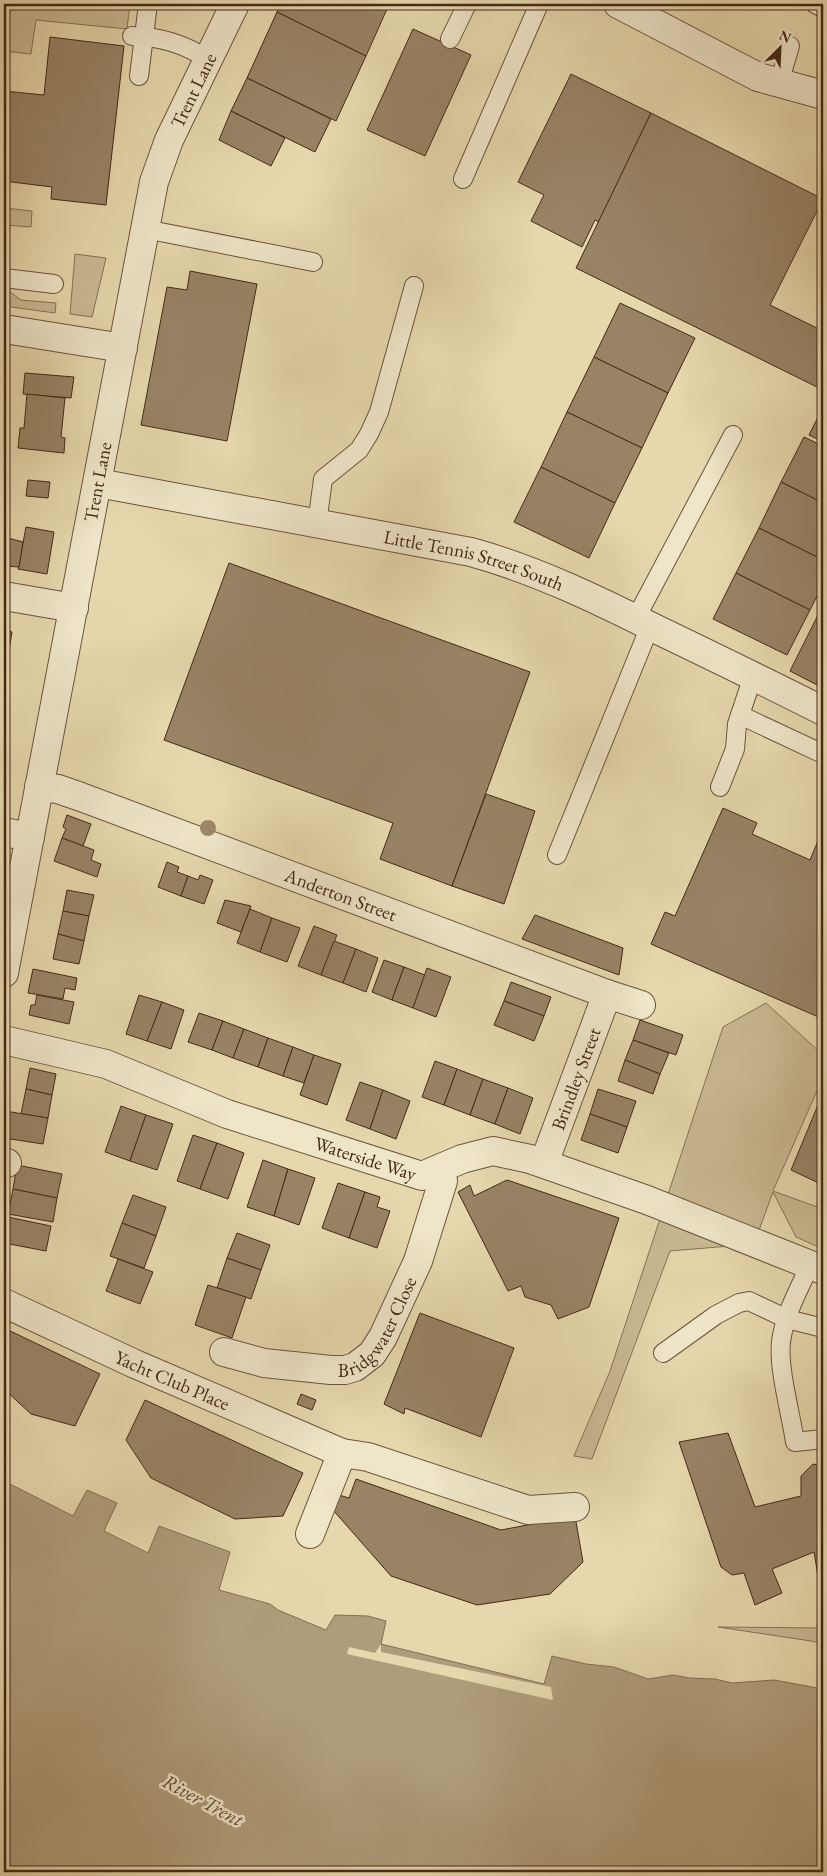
<svg xmlns="http://www.w3.org/2000/svg" width="827" height="1876" font-family="'EB Garamond',serif">
  <style>
    .green { fill: #cab993; stroke: #877156 }
    .water { fill: #af9c7a; stroke: #846e53 }
    .pier { fill: #e6d7ac }
    .building { fill: #988365; stroke: #442918 }
    .lines { fill: none; stroke-linecap: round; stroke-linejoin: round }
    .lane-casing { stroke: #6c543d; stroke-width: 20 }
    .street-casing { stroke: #6c543d; stroke-width: 30 }
    .lane { stroke: #efe5c9; stroke-width: 18 }
    .street { stroke: #efe5c9; stroke-width: 28 }
    .tree { fill: #9c8768 }
    .labels { text-anchor: middle; stroke-width: 5; stroke-linejoin: round; paint-order: stroke }
    .street-label { font-size: 19px; fill: #442918; stroke: #efe5c9 }
    .water-label { font-size: 20px; font-style: italic; fill: #5f4630; stroke: #efe5c9 }
  </style>
  <rect width="100%" height="100%" fill="#e6d7ac"/>
  <filter id="stains"><feTurbulence type="fractalNoise" baseFrequency=".004" numOctaves="4"/><feColorMatrix values="0 0 0 0 .2 0 0 0 0 .09 0 0 0 0 .02 0 0 0 .5 -.17"/></filter>
  <radialGradient id="worn" r=".72"><stop offset=".6" stop-color="#630" stop-opacity="0"/><stop offset="1" stop-color="#630" stop-opacity=".3"/></radialGradient>
  <g class="green">
    <path d="M4,4h126l-3,25 -91,-9 -5,34 -27,-3z"/>
    <path d="M4,208l28,3 -1,16 -27,-2z"/>
    <path d="M75,254l31,4 -14,59 -22,-3z"/>
    <path d="M4,288l17,12 35,3 -1,10 -51,-7z"/>
    <path d="M766,1003l57,52v22l-50,114 50,18v40l-27,-12 -23,-45 -19,52 -84,7 -78,208 -18,-3 36,-85 113,-344z"/>
    <path d="M718,1627l105,1v16l-12,-3z"/>
  </g>
  <path class="water" d="M4,1481l69,35 14,-26 30,13 -13,28 44,22 11,-27 71,26 -11,38 51,14 8,6 48,20 9,-15 33,1 18,5 -5,23 163,40 8,-28 34,8 28,3 34,12 25,-4 16,3 26,1 17,4 42,-3 49,9v183h-819z"/>
  <path class="pier" d="M381,1644v8l170,35 2,13 -206,-46 2,-7 26,6z"/>
  <g class="building">
    <path d="M281,4h96l10,5 -21,47 -89,-44z"/>
    <path d="M277,12l89,44 -30,65 -89,-43z"/>
    <path d="M413,29l58,26 -46,101 -58,-26z"/>
    <path d="M50,37l74,9 -18,159 -55,-6 1,-12 -48,-6v-90l40,4z"/>
    <path d="M571,74l80,39 -52,109 -4,-2 -13,27 -51,-26 13,-26 -26,-13z"/>
    <path d="M247,78l84,41 -16,33 -84,-41z"/>
    <path d="M231,111l54,27 -14,28 -52,-26z"/>
    <path d="M651,113l172,86 -53,106 53,26v54l-2,4 -245,-121z"/>
    <path d="M190,271l67,13 -30,157 -86,-16 26,-138 20,3z"/>
    <path d="M620,303l75,35 -27,55 -74,-36z"/>
    <path d="M594,357l74,36 -26,55 -75,-36z"/>
    <path d="M25,373l49,4 -3,21 -48,-4z"/>
    <path d="M27,394l38,4 -4,39 4,1 -1,15 -46,-5 2,-20h4z"/>
    <path d="M822,409l1,1v32l-14,-7z"/>
    <path d="M567,412l75,36 -27,55 -74,-36z"/>
    <path d="M804,437l19,9v57l-42,-21z"/>
    <path d="M541,467l74,36 -26,55 -75,-36z"/>
    <path d="M28,480l22,2 -2,16 -22,-2z"/>
    <path d="M781,482l42,21v57l-64,-32z"/>
    <path d="M26,527l28,5 -7,42 -29,-5z"/>
    <path d="M759,528l64,32v24l-13,26 -74,-37z"/>
    <path d="M4,537l19,5 -4,25 -15,-1z"/>
    <path d="M229,563l301,109 -78,214 -72,-27 13,-36 -229,-83z"/>
    <path d="M736,573l74,37 -23,45 -74,-36z"/>
    <path d="M823,605v83l-33,-17z"/>
    <path d="M4,630l8,2 -3,18 -5,-1z"/>
    <path d="M4,649l5,1 -3,18 -2,-1z"/>
    <path d="M486,794l49,17 -31,93 -52,-18z"/>
    <path d="M723,808l34,15 -5,11 58,26 13,-31v190l-172,-75 14,-32 10,4z"/>
    <path d="M67,815l24,9 -8,22 -21,-8 4,-9 -3,-2z"/>
    <path d="M62,838l32,12 -3,10 10,4 -4,13 -43,-16z"/>
    <path d="M167,862l12,5 -2,5 11,4 -7,20 -23,-9z"/>
    <path d="M200,875l13,5 -9,24 -23,-8 7,-20 10,4z"/>
    <path d="M67,890l27,5 -5,21 -26,-5z"/>
    <path d="M225,900l26,6 -10,26 -24,-9z"/>
    <path d="M250,909l22,9 -12,34 -23,-9z"/>
    <path d="M63,911l26,5 -5,25 -26,-7z"/>
    <path d="M535,915l88,33 -4,27 -97,-36z"/>
    <path d="M272,918l28,10 -13,34 -27,-10z"/>
    <path d="M314,926l23,9 -16,40 -23,-9z"/>
    <path d="M58,934l26,7 -5,23 -26,-5z"/>
    <path d="M334,941l22,8 -13,34 -22,-8z"/>
    <path d="M356,949l22,9 -12,34 -23,-9z"/>
    <path d="M384,960l20,7 -12,33 -20,-8z"/>
    <path d="M404,967l21,8 -12,33 -21,-8z"/>
    <path d="M427,968l24,9 -15,40 -23,-9z"/>
    <path d="M33,969l44,9 -2,12 -10,-2 -2,11 -35,-6z"/>
    <path d="M511,982l40,15 -7,19 -40,-15z"/>
    <path d="M37,995l37,7 -5,22 -40,-9 2,-10h4z"/>
    <path d="M139,995l23,7 -15,39 -21,-7z"/>
    <path d="M504,1001l40,15 -10,25 -40,-16z"/>
    <path d="M162,1002l22,8 -13,39 -24,-8z"/>
    <path d="M199,1013l24,8 -11,29 -24,-8z"/>
    <path d="M640,1020l43,15 -7,20 -43,-15z"/>
    <path d="M223,1021l21,8 -11,29 -21,-8z"/>
    <path d="M244,1029l24,9 -10,29 -25,-9z"/>
    <path d="M268,1038l25,9 -10,29 -25,-9z"/>
    <path d="M633,1040l36,13 -9,21 -35,-14z"/>
    <path d="M293,1047l21,8 -10,28 -21,-7z"/>
    <path d="M314,1055l27,9 -14,41 -27,-10z"/>
    <path d="M625,1060l35,14 -7,20 -35,-13z"/>
    <path d="M435,1061l22,8 -13,36 -22,-8z"/>
    <path d="M30,1068l26,6 -4,21 -26,-6z"/>
    <path d="M457,1069l26,10 -13,36 -26,-10z"/>
    <path d="M483,1079l25,9 -13,36 -25,-9z"/>
    <path d="M360,1082l23,8 -13,39 -24,-9z"/>
    <path d="M508,1088l25,10 -13,36 -25,-10z"/>
    <path d="M26,1089l26,6 -4,23 -27,-4z"/>
    <path d="M598,1089l38,12 -9,26 -37,-13z"/>
    <path d="M383,1090l27,11 -14,38 -26,-10z"/>
    <path d="M823,1093v92l-32,-15z"/>
    <path d="M121,1106l25,9 -16,46 -25,-9z"/>
    <path d="M5,1111l43,7 -5,26 -39,-6z"/>
    <path d="M590,1114l37,13 -9,26 -37,-13z"/>
    <path d="M146,1115l27,9 -16,46 -27,-9z"/>
    <path d="M193,1135l24,8 -17,46 -23,-8z"/>
    <path d="M217,1143l27,10 -16,46 -28,-10z"/>
    <path d="M263,1160l25,9 -14,47 -27,-9z"/>
    <path d="M17,1165l45,9 -5,24 -44,-9z"/>
    <path d="M288,1169l27,9 -16,47 -25,-9z"/>
    <path d="M507,1180l112,38 -30,89 -31,12 -7,-14 -26,-8 -4,-11 -13,5 -50,-99 12,-7 4,11z"/>
    <path d="M338,1183l27,9 -16,46 -27,-10z"/>
    <path d="M13,1189l44,9 -4,24 -45,-8z"/>
    <path d="M365,1192l15,5 -3,10 13,4 -13,37 -28,-10z"/>
    <path d="M133,1195l33,12 -10,29 -34,-13z"/>
    <path d="M8,1217l43,9 -5,25 -42,-8z"/>
    <path d="M122,1223l34,13 -12,32 -34,-12z"/>
    <path d="M237,1233l33,12 -9,25 -34,-12z"/>
    <path d="M227,1258l34,12 -10,29 -34,-11z"/>
    <path d="M118,1259l35,13 -13,32 -34,-13z"/>
    <path d="M208,1285l38,12 -14,41 -37,-13z"/>
    <path d="M420,1313l94,35 -33,89 -76,-29 -1,6 -20,-10z"/>
    <path d="M4,1328l96,46 -25,52 -44,-12 -27,-25z"/>
    <path d="M823,1380v17h-3l-3,-16z"/>
    <path d="M301,1394l15,6 -4,10 -15,-6z"/>
    <path d="M145,1400l158,73 -20,43 -48,3 -84,-41 -25,-38z"/>
    <path d="M728,1433l27,74 46,-11v-20l12,-12 10,2v115l-4,1 -5,-30 -42,17 10,24 -27,12 -11,-32 -12,2 -11,-8 -42,-125z"/>
    <path d="M356,1479l145,51 74,-14 8,46 -33,32 -73,11 -86,-29 -58,-66 6,-15 10,3z"/>
  </g>
  <g class="lines">
    <g class="lane-casing">
      <g id="lane">
        <path d="M815,4l8,4"/>
        <path d="M132,36c30,1 51,8 76,23"/>
        <path d="M450,39l17,-35"/>
        <path d="M139,76l9,-72"/>
        <path d="M779,83l11,-37"/>
        <path d="M463,179l76,-175"/>
        <path d="M145,229l168,33"/>
        <path d="M4,278l50,6"/>
        <path d="M317,524l6,-45 36,-29 10,-16 10,-22 35,-126"/>
        <path d="M636,618l97,-183"/>
        <path d="M740,715l83,39"/>
        <path d="M720,787l15,-38 2,-25 16,-48"/>
        <path d="M557,855l93,-229"/>
        <path d="M810,1265c-11,24 -26,51 -29,77 -3,27 10,72 14,100l28,-3"/>
        <path d="M663,1353l53,-38 23,-12 10,-2 38,18 36,9"/>
      </g>
    </g>
    <g class="street-casing">
      <g id="street">
        <path d="M618,4l140,73 65,18"/>
        <path d="M4,329l119,19"/>
        <path id="s1" d="M98,483l373,69c65,18 125,47 185,77 56,27 112,54 167,82"/>
        <path d="M4,596l70,12"/>
        <path id="s2" d="M39,787l19,2 23,8 526,197 34,11"/>
        <path d="M4,832l26,5"/>
        <path id="s3" d="M4,973l150,-791 15,-42 66,-136"/>
        <path id="s4" d="M4,1040l102,24 121,50 195,62 40,-17 31,-8 37,8 117,41 176,70"/>
        <path d="M4,1162l3,1"/>
        <path id="s5" d="M544,1163l63,-169"/>
        <path id="s6" d="M4,1303l131,61 207,89 26,4 160,53 47,-3"/>
        <path id="s7" d="M224,1352l40,11 67,7h14l10,-3 17,-13 11,-17 35,-76 25,-80 -4,-12"/>
        <path d="M310,1534l32,-81"/>
      </g>
    </g>
    <use href="#lane" class="lane"/>
    <use href="#street" class="street"/>
  </g>
  <circle class="tree" cx="208" cy="828" r="8"/>
  <g class="labels">
    <g class="street-label">
      <text dy="7" stroke="none"><textPath href="#s3" startOffset="905">Trent Lane</textPath></text>
      <text dy="7" stroke="none"><textPath href="#s3" startOffset="500">Trent Lane</textPath></text>
      <text dy="7" stroke="none"><textPath href="#s1" startOffset="384">Little Tennis Street South</textPath></text>
      <text dy="7" stroke="none"><textPath href="#s2" startOffset="321">Anderton Street</textPath></text>
      <text dy="7" stroke="none"><textPath href="#s5" startOffset="90">Brindley Street</textPath></text>
      <text dy="7" stroke="none"><textPath href="#s4" startOffset="381">Waterside Way</textPath></text>
      <text dy="7" stroke="none"><textPath href="#s7" startOffset="178">Bridgwater Close</textPath></text>
      <text dy="7" stroke="none"><textPath href="#s6" startOffset="185">Yacht Club Place</textPath></text>
    </g>
    <g class="water-label">
      <text transform="translate(203 1800) rotate(28)" y="7">River Trent</text>
    </g>
  </g>
  <rect width="827" height="1876" fill="none" stroke="#e6d7ac" stroke-width="20"/>
  <rect x="5" y="5" width="817" height="1866" fill="none" stroke="#442918" stroke-width="2.5"/>
  <rect x="10" y="10" width="807" height="1856" fill="none" stroke="#442918"/>
  <g transform="translate(780 48) rotate(24)" stroke="#efe5c9" stroke-width="4" paint-order="stroke">
  <path d="M0-4L9 19L0 12L-9 19Z" fill="#442918"/>
  <text y="-8" font-size="14" font-weight="bold" text-anchor="middle" fill="#442918">N</text>
  </g>
  <rect width="100%" height="100%" filter="url(#stains)"/>
  <rect width="100%" height="100%" fill="url(#worn)"/>
</svg>
